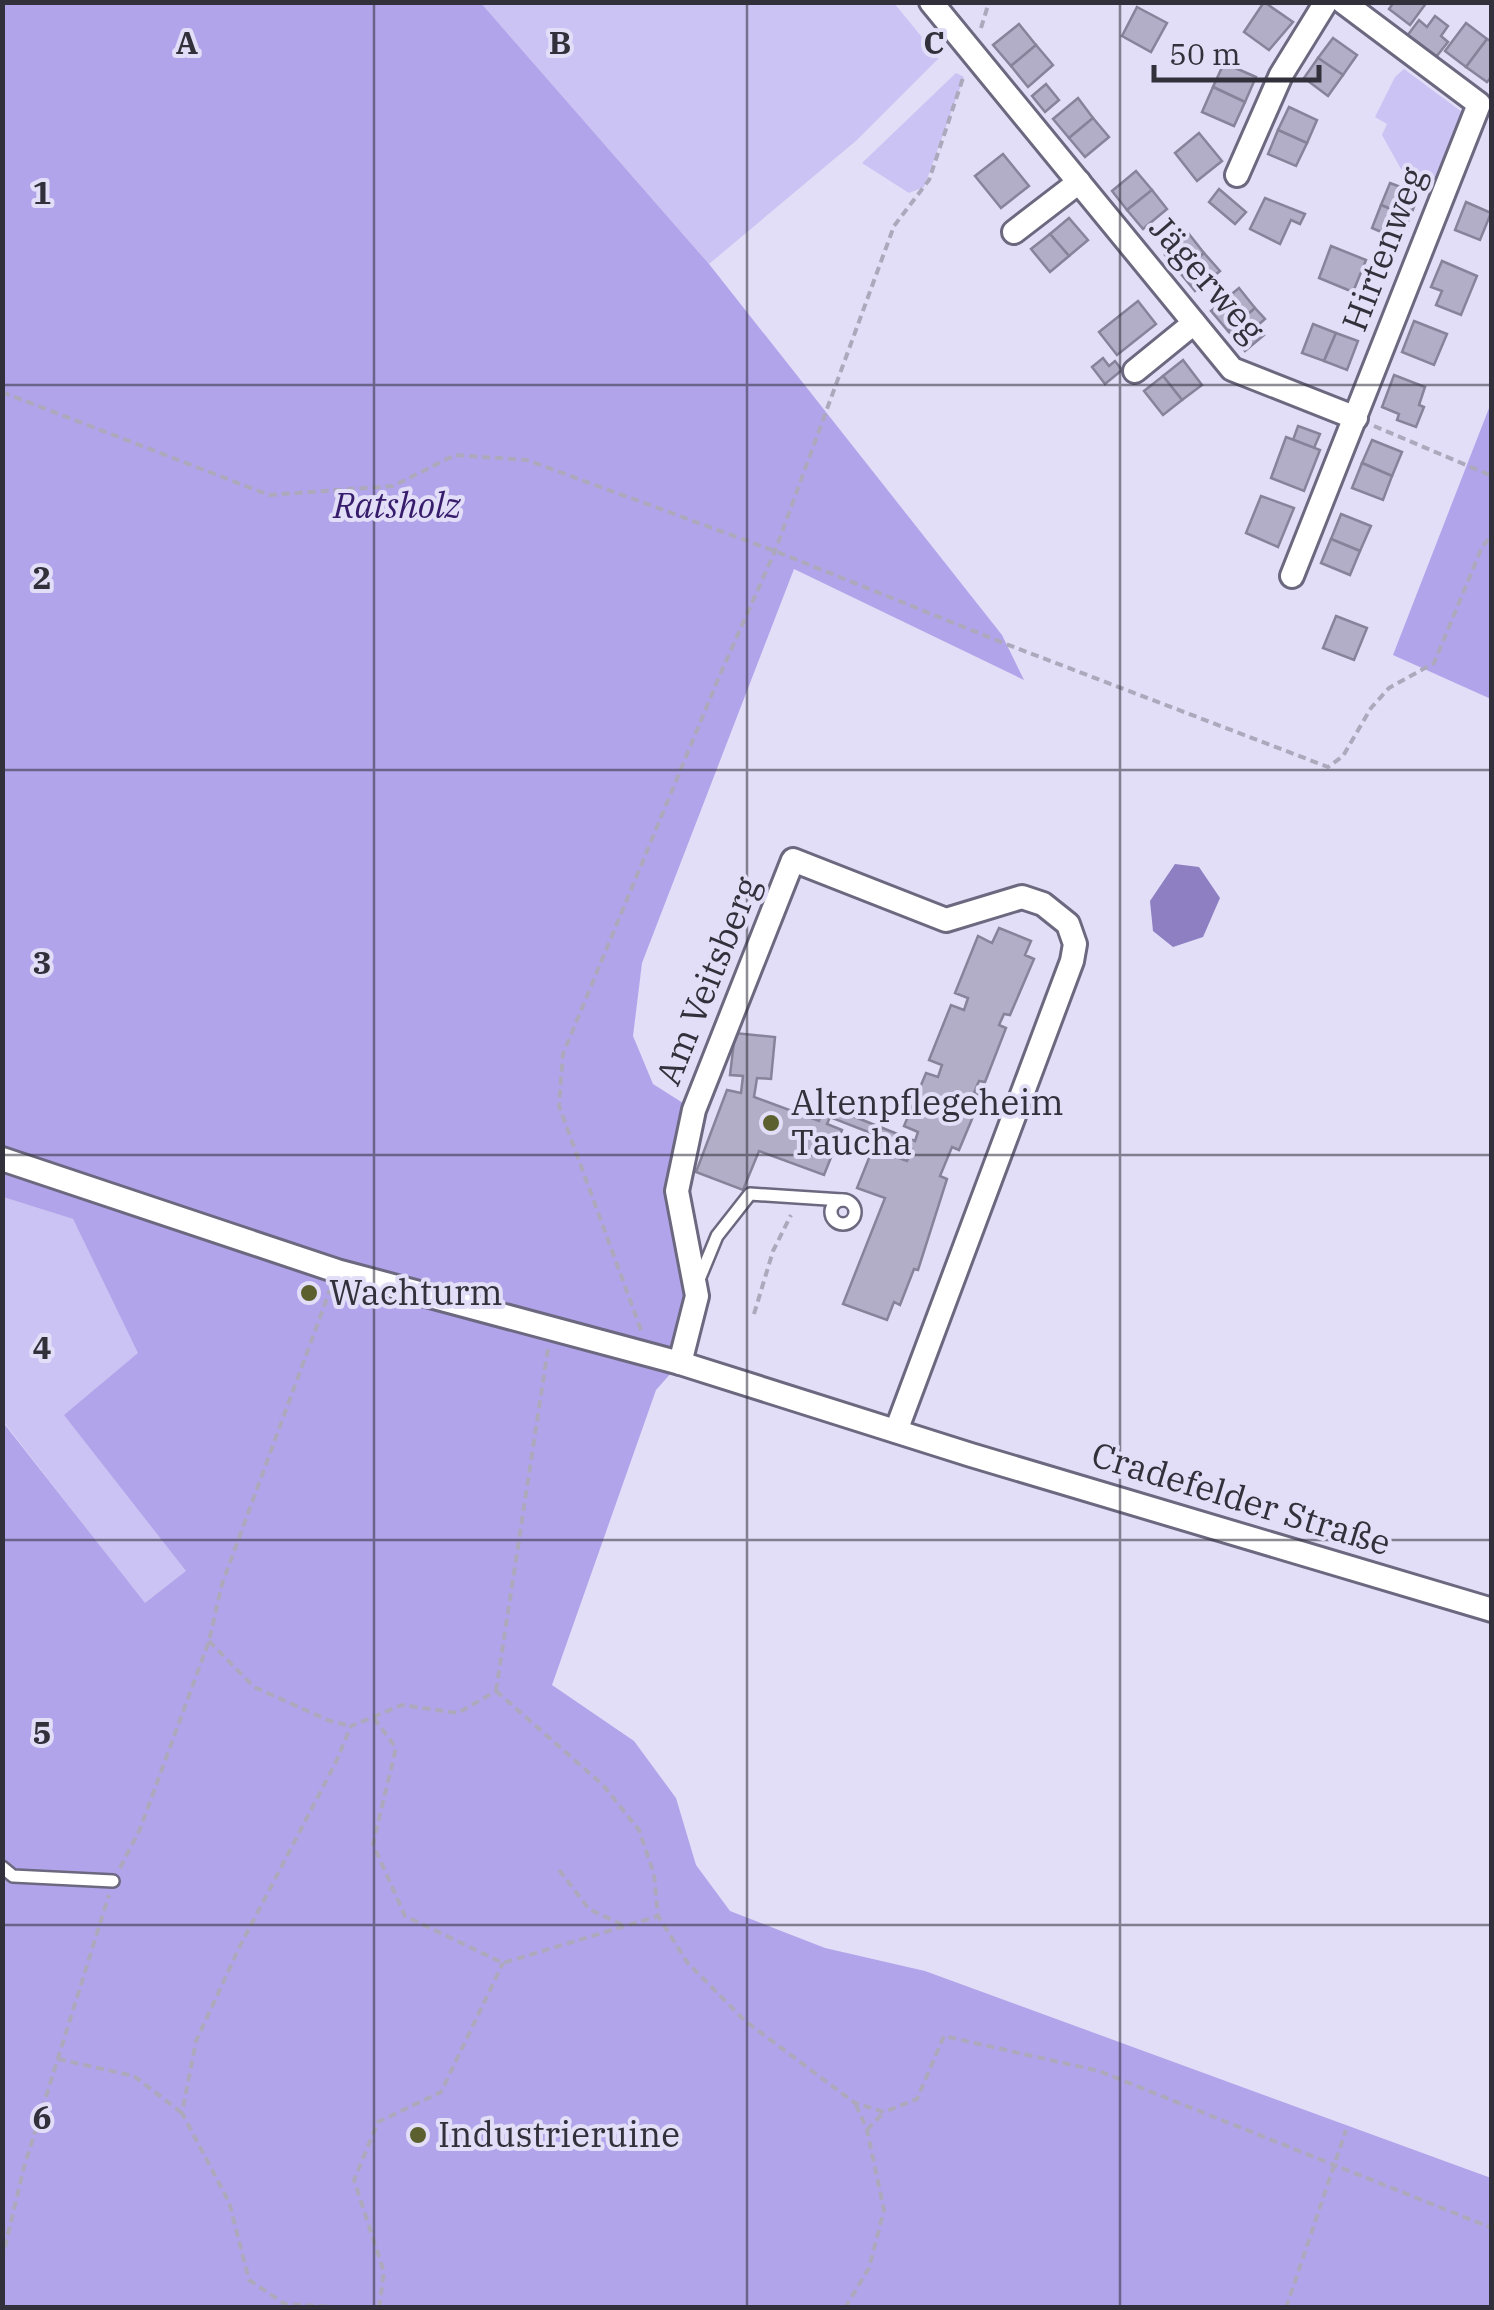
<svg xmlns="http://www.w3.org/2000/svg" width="1494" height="2310" font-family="'IBM Plex Serif',serif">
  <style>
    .green { fill: #cbc3f3 }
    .forest { fill: #b2a4ea }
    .water { fill: #8d7fc2 }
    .building { fill: #b2aec7; stroke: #87839a; stroke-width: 2.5 }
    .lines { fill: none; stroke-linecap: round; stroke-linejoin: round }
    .lane-casing { stroke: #6c687f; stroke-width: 16 }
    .street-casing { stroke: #6c687f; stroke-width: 28 }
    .path { stroke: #aca9bd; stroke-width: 4; stroke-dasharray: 8 5; stroke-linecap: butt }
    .lane { stroke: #fff; stroke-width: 11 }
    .street { stroke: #fff; stroke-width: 22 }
    .grid { fill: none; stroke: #32303a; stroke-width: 2.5; stroke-opacity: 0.55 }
    .poi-dot { fill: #5c602e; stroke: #e2def7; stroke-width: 4 }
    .labels { text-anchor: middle; stroke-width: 8; stroke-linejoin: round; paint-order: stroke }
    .street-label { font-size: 35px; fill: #32303a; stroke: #e2def7 }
    .park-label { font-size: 35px; font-style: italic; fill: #371c6c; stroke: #e2def7 }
    .poi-label { font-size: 35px; fill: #32303a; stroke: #e2def7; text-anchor: start }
    .grid-label { font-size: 32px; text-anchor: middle; font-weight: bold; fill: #32303a; stroke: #e2def7; stroke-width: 8; stroke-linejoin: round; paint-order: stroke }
  </style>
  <rect width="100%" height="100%" fill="#e2def7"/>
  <g class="green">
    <path d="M481,3h413l45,55 -82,82 -148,124z"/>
    <path d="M1404,69l62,46 -28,73 -37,-19 -19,-34 5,-11 -12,-7 20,-40z"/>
    <path d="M956,73l8,4 -40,110 -15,6 -47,-30z"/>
    <path d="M3,1197l70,22 66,134 -74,62 122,157 -42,32 -142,-183z"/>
  </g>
  <g class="forest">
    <path d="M3,3h478l228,261 293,371 22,45 -230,-111 -152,394 -9,73 20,48 41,26 -17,81 20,105 -17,67 -24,27 -104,295 82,56 42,57 20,67 34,46 95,37 100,23 566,207v129h-1488l-1,-886 143,182 41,-32 -122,-156 74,-62 -65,-134 -70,-22z"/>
    <path d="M1491,403l1,296h-1l-98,-44z"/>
  </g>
  <path class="water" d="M1175,864l24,3 21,31 -17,39 -30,10 -20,-16 -3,-30z"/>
  <g class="building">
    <path d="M1264,2l29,20 -24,28 -25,-18z"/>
    <path d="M1394,2h33l-17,23 -21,-16z"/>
    <path d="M1137,7l30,16 -16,29 -29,-16z"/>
    <path d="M1435,16l13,10 -7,10 7,6 -12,15 -29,-21 12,-16 8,7z"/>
    <path d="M1466,23l21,16 -21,28 -21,-16z"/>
    <path d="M1019,24l17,21 -25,21 -18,-21z"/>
    <path d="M1333,38l24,17 -14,20 -25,-17z"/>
    <path d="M1487,39l5,3v34l-5,6 -21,-15z"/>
    <path d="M1036,45l17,20 -25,22 -17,-21z"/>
    <path d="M1318,58l25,17 -15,21 -24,-18z"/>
    <path d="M1224,63l32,14 -11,25 -32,-15z"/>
    <path d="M1046,84l13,16 -14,12 -13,-16z"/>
    <path d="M1213,87l32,15 -11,24 -32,-14z"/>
    <path d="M1078,98l15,20 -24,20 -16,-19z"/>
    <path d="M1289,107l28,13 -10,23 -29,-13z"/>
    <path d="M1093,118l16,19 -24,20 -16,-19z"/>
    <path d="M1278,130l29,13 -11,23 -28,-12z"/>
    <path d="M1199,133l23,28 -25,20 -22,-28z"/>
    <path d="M1003,154l26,32 -28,22 -26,-32z"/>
    <path d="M1136,171l16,19 -25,20 -15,-19z"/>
    <path d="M1390,183l29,11 -9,23 -29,-12z"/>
    <path d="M1219,189l27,23 -11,12 -26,-22z"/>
    <path d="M1152,190l15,19 -24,20 -16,-19z"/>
    <path d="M1265,198l40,16 -5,10 -9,-4 -11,24 -30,-15z"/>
    <path d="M1466,202l25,11 -11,27 -25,-10z"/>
    <path d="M1381,205l29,12 -10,23 -28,-12z"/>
    <path d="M1069,218l19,22 -19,16 -19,-22z"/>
    <path d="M1050,234l19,22 -19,16 -19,-23z"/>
    <path d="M1189,234l15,19 -24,20 -15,-18z"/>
    <path d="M1331,246l35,14 -13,32 -34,-14z"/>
    <path d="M1204,253l16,18 -25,20 -15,-18z"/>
    <path d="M1442,261l35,15 -16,39 -25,-10 6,-14 -11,-4z"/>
    <path d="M1239,288l16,20 -27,23 -17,-20z"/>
    <path d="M1138,301l18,23 -39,31 -18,-23z"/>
    <path d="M1255,308l10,11 -8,7 7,9 -19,16 -17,-20z"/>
    <path d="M1414,321l33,13 -13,31 -32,-13z"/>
    <path d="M1313,324l23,9 -12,28 -22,-8z"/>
    <path d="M1336,333l22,8 -11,29 -23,-9z"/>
    <path d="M1103,358l6,8 6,-5 7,9 -17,14 -13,-17z"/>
    <path d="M1183,360l19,25 -20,15 -19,-24z"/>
    <path d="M1394,375l31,12 -6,18 5,2 -8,20 -19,-7 2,-6 -17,-7z"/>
    <path d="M1163,376l19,24 -19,15 -19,-24z"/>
    <path d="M1298,426l22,8 -6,14 -21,-8z"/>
    <path d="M1286,437l34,13 -16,41 -33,-13z"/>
    <path d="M1372,440l30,12 -10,24 -30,-13z"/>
    <path d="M1362,463l30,13 -9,24 -31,-12z"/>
    <path d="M1261,496l33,12 -16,39 -32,-14z"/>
    <path d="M1341,514l30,12 -11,25 -29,-12z"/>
    <path d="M1331,539l29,12 -10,24 -29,-12z"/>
    <path d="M1336,616l31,12 -13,32 -31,-12z"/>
    <path d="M999,928l32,13 -6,14 9,4 -24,56 -6,-1 -5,11 7,3 -21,54 -6,-1 -5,12 8,2 -23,55 -7,-3 -12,29 7,3 -29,91 -4,-1 -14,36 -6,-3 -7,18 -44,-16 42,-106 -28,-10 16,-40 5,2 4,-11 15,6 -4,11 14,5 5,-12 -82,-32 -3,7 15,6 -18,45 -65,-24 -16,39 -47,-18 31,-82 14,3 2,-17 -13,-1 5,-42 40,4 -4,42 -14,-1 -3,19 65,24 6,-16 90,36 3,-9 -14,-6 22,-53 12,4 4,-12 -13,-5 22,-55 13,5 4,-12 -13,-5 23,-57 14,7z"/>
  </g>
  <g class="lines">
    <g class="lane-casing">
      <g id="lane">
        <circle cx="843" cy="1212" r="12"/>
        <path d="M698,1282l19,-46 33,-42 92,6"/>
        <path d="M2,1867l11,9 100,5"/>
      </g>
    </g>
    <g class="street-casing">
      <g id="street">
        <path d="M931,2l301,367 124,49"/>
        <path d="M1237,175l44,-100 45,-73"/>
        <path d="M1014,232l65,-50"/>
        <path d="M1135,371l59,-48"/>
        <path d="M1292,576l187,-472 -136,-102"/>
        <path d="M2,1159l335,112 343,92 291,92 521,155"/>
        <path d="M680,1363l17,-67 -20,-105 17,-81 99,-250 153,60 76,-23 21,7 25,20 7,20 -3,17 -176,470"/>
      </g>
    </g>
    <g class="path">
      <path d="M981,28l8,-26"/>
      <path d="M2,392l267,103 124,-9 62,-31 72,5 248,91 231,93 322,123 15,-11 28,-48 18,-20 45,-25 48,-116 10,-12"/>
      <path d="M1374,426l118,50"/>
      <path d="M754,1314l19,-63 18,-36"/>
      <path d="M641,1330l-82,-224 4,-52 156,-377 56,-126 119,-325 35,-46 35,-105"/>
      <path d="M209,1641l45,46 76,34 21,5"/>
      <path d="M496,1691l107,94 36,45 15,44 4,42 29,46 57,58 111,83 29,9 33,-13 27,-63 155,35 393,157"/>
      <path d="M496,1691l52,-342"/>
      <path d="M374,1718l22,30 -23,96 32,72 98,47 155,-47"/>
      <path d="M120,1868l20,-39 69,-188 13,-57 108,-294"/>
      <path d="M559,1870l30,39 36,17"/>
      <path d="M58,2059l76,17 48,37"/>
      <path d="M867,2130l17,-18"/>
      <path d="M2,2260l22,-93 85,-272"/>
      <path d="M353,2308l-68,-4 -36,-24 -20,-78 -47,-89 14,-72 44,-95 96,-184 15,-36 51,-21 56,8 38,-22"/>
      <path d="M379,2308l5,-36 -30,-92 24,-58 63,-30 62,-129"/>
      <path d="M845,2308l24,-40 15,-58 -17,-80 -11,-25"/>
      <path d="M1286,2308l60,-178"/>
    </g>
    <use href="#lane" class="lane"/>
    <use href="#street" class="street"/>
  </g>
  <path class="grid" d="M374,2v2306M747,2v2306M1120,2v2306M2,385h1490M2,770h1490M2,1155h1490M2,1540h1490M2,1925h1490"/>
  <g class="poi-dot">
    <circle cx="771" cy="1123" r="10"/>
    <circle cx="309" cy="1293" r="10"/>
    <circle cx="418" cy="2135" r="10"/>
  </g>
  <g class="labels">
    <g class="street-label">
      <text transform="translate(1384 249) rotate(-69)" y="12">Hirtenweg</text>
      <text transform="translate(1207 279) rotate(49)" y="12">Jägerweg</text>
      <text transform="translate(708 981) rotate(-68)" y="12">Am Veitsberg</text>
      <text transform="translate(1241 1499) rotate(17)" y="12">Cradefelder Straße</text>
    </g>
    <g class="park-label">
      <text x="397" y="518">Ratsholz</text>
    </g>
    <g class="poi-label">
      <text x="791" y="1115">Altenpflegeheim<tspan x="791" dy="40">Taucha</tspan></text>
      <text x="329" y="1305">Wachturm</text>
      <text x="438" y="2147">Industrieruine</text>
    </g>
  </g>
  <g class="grid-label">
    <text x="187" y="54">A</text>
    <text x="560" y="54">B</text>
    <text x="934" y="54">C</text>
    <text x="42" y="204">1</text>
    <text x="42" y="589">2</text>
    <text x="42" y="974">3</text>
    <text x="42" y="1359">4</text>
    <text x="42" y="1744">5</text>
    <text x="42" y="2129">6</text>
  </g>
  <rect width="1494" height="2310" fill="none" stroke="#32303a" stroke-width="10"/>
  <path d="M1154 65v15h165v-15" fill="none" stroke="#32303a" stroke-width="5"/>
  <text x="1169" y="65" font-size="30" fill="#32303a" stroke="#e2def7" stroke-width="8" paint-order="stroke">50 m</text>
</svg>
